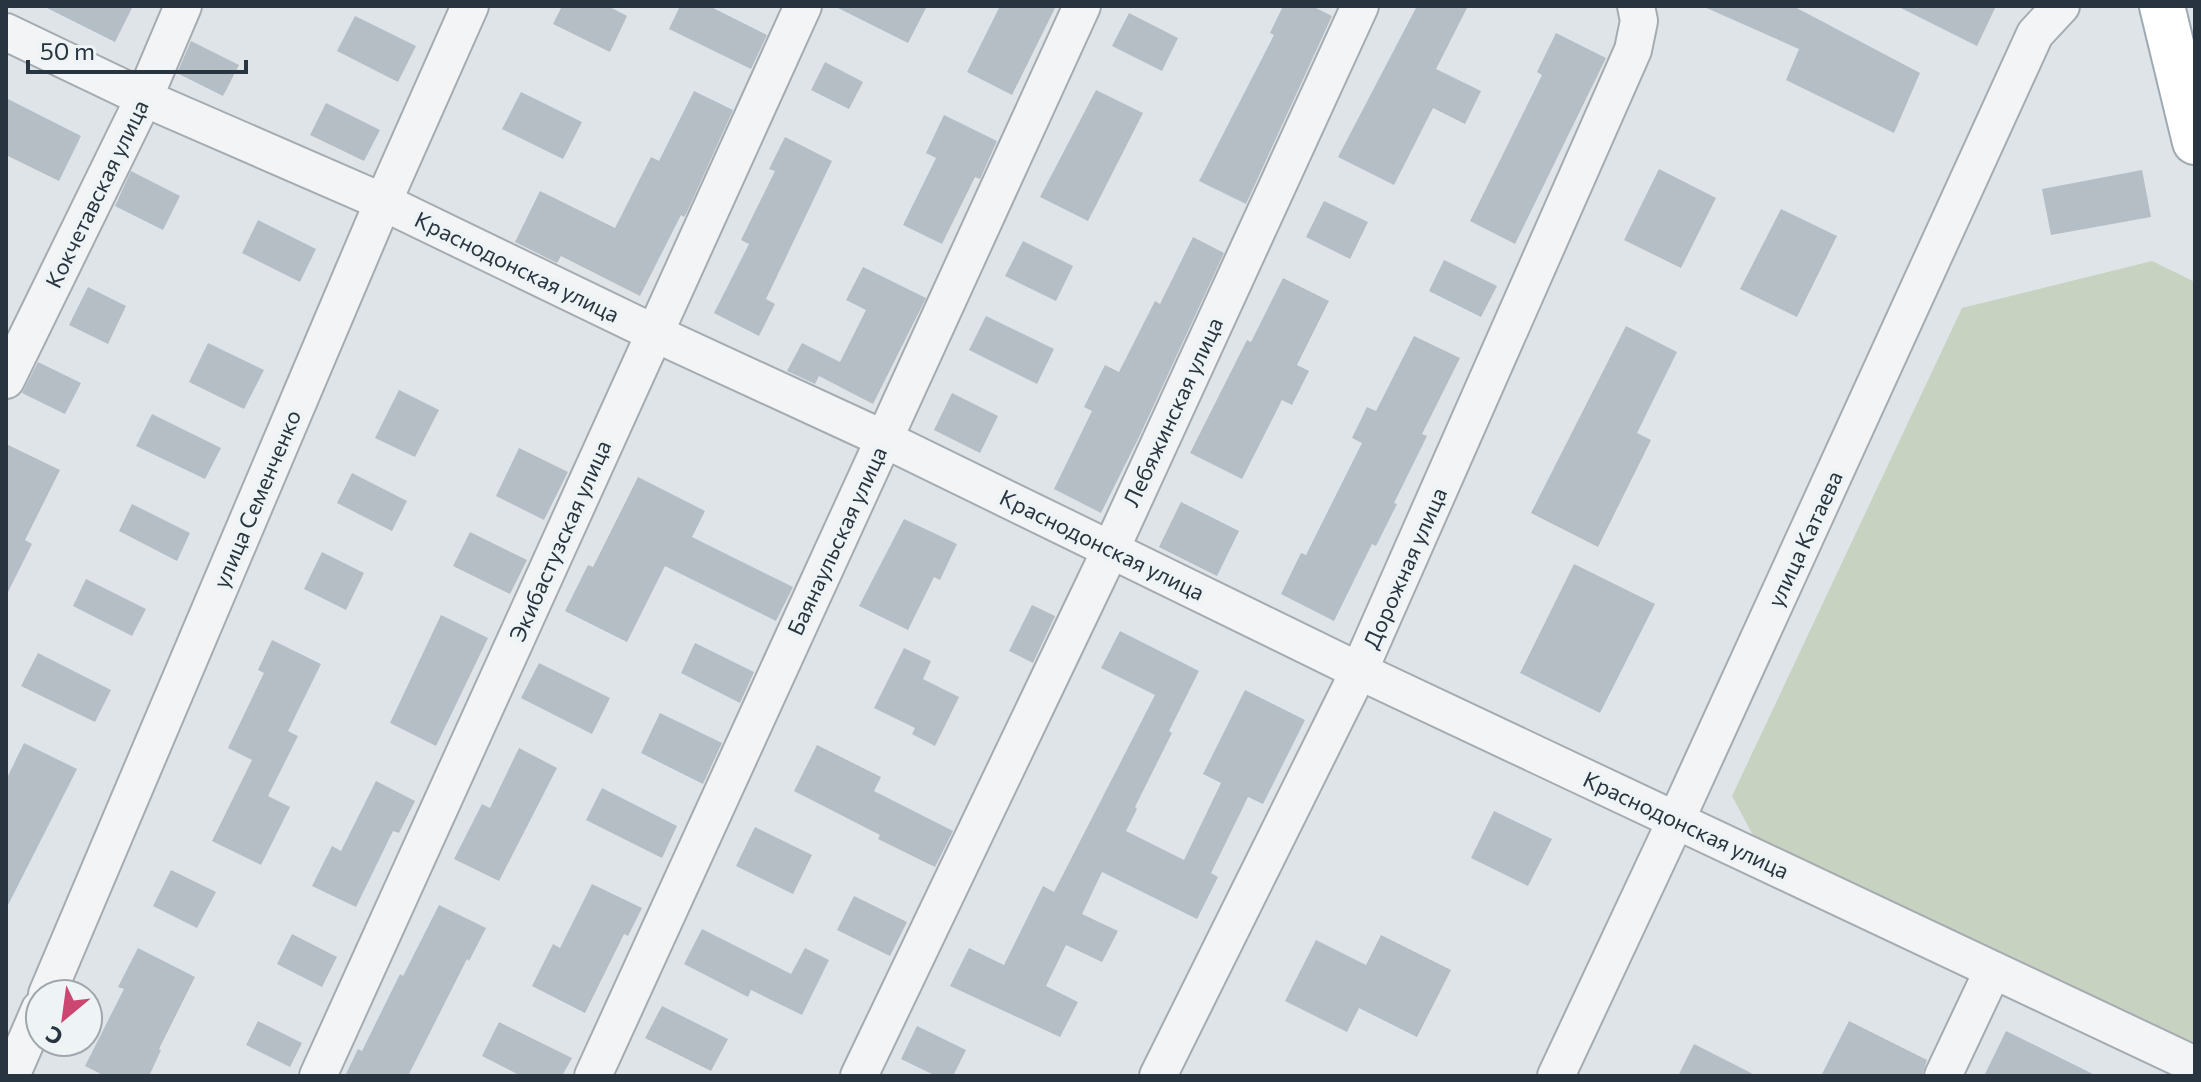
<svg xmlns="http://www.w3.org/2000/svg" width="2201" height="1082" font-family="Commissioner,sans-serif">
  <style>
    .green { fill: #c8d2c0 }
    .building { fill: #b6bec5 }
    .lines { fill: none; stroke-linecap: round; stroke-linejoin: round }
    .minor-casing { stroke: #a4acb2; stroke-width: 40 }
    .major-casing { stroke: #9eaab3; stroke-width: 48 }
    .minor { stroke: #f2f4f6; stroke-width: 36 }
    .major { stroke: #fff; stroke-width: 44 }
    .labels { text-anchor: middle; stroke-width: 8; stroke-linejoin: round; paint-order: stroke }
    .street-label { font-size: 22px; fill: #28343f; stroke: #eef3f6 }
  </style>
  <rect width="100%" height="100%" fill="#dfe4e8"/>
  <path class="green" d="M2152,261l43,21v764l-431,-190 -32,-60 230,-488z"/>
  <g class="building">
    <path d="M43,6h90l-18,36z"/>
    <path d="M562,6h46l19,10 -17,36 -57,-28z"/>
    <path d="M680,6h29l58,29 -16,34 -82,-40z"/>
    <path d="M834,6h93l-19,37z"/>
    <path d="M1000,6h56l-44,89 -45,-23z"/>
    <path d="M1283,6h29l20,10 -86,188 -47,-23 75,-146 -4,-2z"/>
    <path d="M1417,6h51l-32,63 45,22 -16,33 -32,-16 -39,77 -56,-28z"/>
    <path d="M1702,6h91l127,67 -26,60 -108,-53 13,-31z"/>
    <path d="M1897,6h99l-19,40z"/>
    <path d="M1129,13l49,25 -16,33 -50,-25z"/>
    <path d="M355,16l61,30 -18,36 -61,-31z"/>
    <path d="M1556,33l50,25 -91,186 -45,-23 72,-146 -5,-3z"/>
    <path d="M191,41l48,24 -16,31 -46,-23z"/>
    <path d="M825,62l38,20 -14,27 -38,-19z"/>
    <path d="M1096,90l47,23 -55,108 -48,-24z"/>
    <path d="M694,91l39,19 -46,102 -3,5 -3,-2 -41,81 -79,-40 -4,7 -42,-21 25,-51 75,37 36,-71 8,4z"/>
    <path d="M521,92l61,30 -19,37 -61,-30z"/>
    <path d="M6,98l75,38 -22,45 -53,-26z"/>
    <path d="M326,103l54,27 -16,31 -54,-26z"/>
    <path d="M944,115l53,26 -17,38 -5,-2 -33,67 -39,-19 33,-67 -10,-5z"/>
    <path d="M785,137l47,24 -66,138 9,5 -16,32 -45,-23 35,-69 -8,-4 34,-69 -6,-2z"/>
    <path d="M1659,169l57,29 -35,70 -57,-28z"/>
    <path d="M2142,170l9,47 -100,18 -9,-46z"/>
    <path d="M131,171l49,25 -17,34 -48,-24z"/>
    <path d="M1324,201l44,21 -18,37 -44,-22z"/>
    <path d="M1781,209l56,27 -40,81 -57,-28z"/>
    <path d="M258,220l58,29 -16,33 -58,-29z"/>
    <path d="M1193,237l31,16 -84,182 -39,78 -47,-24 38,-78 -8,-4 21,-42 14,7 36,-71 5,3z"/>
    <path d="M1023,241l50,25 -17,35 -51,-25z"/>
    <path d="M1444,260l53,26 -16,31 -52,-26z"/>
    <path d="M863,267l63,31 -53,106 -54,-28 -4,8 -28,-13 15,-28 38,19 26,-52 -20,-10z"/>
    <path d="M1283,278l46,23 -32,64 12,6 -17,34 -10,-5 -40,79 -52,-26 57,-113 4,2z"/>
    <path d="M88,287l38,19 -18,38 -39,-19z"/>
    <path d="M986,316l68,33 -17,35 -68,-34z"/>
    <path d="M1626,326l51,26 -40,81 14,7 -53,107 -67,-34z"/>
    <path d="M1414,336l46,22 -38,76 5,2 -33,67 3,1 -21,42 -4,-2 -38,77 -53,-27 20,-41 5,2 56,-112 -10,-5 15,-31 9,4z"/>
    <path d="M208,343l56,27 -20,39 -55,-27z"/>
    <path d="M38,362l43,21 -16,31 -43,-21z"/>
    <path d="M399,390l40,20 -24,47 -40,-19z"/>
    <path d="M952,393l46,23 -18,37 -46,-23z"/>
    <path d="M152,414l69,34 -16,31 -69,-33z"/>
    <path d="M6,444l54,26 -35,70 7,4 -26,52z"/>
    <path d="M519,448l49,24 -24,48 -48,-24z"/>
    <path d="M352,473l55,28 -15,30 -55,-28z"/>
    <path d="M638,477l67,34 -13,26 101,50 -17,34 -111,-55 -38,76 -62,-31 23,-46 5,2z"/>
    <path d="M1181,502l58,29 -22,45 -58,-29z"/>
    <path d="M132,504l58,29 -13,28 -58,-30z"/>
    <path d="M904,519l53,25 -17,36 -6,-3 -26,53 -49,-24z"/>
    <path d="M470,532l57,28 -17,34 -57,-28z"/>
    <path d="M322,552l42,21 -18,37 -42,-21z"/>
    <path d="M1574,564l81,40 -55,109 -80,-40z"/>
    <path d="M86,579l60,30 -14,27 -59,-30z"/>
    <path d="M1032,605l23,11 -22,47 -24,-12z"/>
    <path d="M441,615l47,23 -52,108 -46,-23z"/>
    <path d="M1120,631l79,40 -30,60 3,2 -37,74 2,2 -11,22 58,29 37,-77 -18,-9 42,-84 60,30 -42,84 -15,-7 -37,76 7,4 -21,42 -95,-47 -20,42 36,17 -16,31 -36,-17 -20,41 32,16 -18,35 -110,-51 19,-38 35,17 39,-79 11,6 101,-197 -54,-27z"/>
    <path d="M272,640l49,24 -33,67 10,5 -30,60 22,11 -29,58 -49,-24 40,-81 -24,-12 36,-75 -6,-3z"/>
    <path d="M695,643l59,29 -14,31 -59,-30z"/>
    <path d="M904,648l27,13 -8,18 36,18 -24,49 -23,-12 3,-6 -41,-20z"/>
    <path d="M38,653l73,37 -16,32 -74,-36z"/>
    <path d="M539,663l71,35 -18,36 -71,-36z"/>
    <path d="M660,713l62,30 -19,41 -62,-31z"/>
    <path d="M24,743l53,26 -71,140v-129z"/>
    <path d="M817,745l64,32 -7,14 79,40 -18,36 -57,-28 2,-4 -86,-44z"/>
    <path d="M519,748l38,20 -58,113 -45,-22 28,-55 8,4z"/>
    <path d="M376,781l39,20 -16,32 -6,-2 -37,76 -44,-21 20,-40 9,5z"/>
    <path d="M602,788l75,38 -15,32 -76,-38z"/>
    <path d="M1494,811l58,28 -24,47 -57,-28z"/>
    <path d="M755,827l57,28 -19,39 -57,-28z"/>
    <path d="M171,870l45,22 -19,36 -44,-22z"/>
    <path d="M592,884l50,24 -14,28 -4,-2 -39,79 -53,-27 21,-42 7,4z"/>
    <path d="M854,896l53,26 -17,34 -53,-26z"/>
    <path d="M439,905l47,23 -17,33 -2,-2 -58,115 3,2h-67l13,-27 4,2 38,-77 3,2z"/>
    <path d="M702,929l89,45 14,-26 24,12 -27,55 -51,-25 -3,7 -64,-33z"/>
    <path d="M292,934l45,23 -15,30 -45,-23z"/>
    <path d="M1381,935l70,35 -34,67 -58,-29 -12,24 -62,-31 31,-61 50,25z"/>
    <path d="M138,948l57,29 -36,72 2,1 -12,26h-44l-20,-10 39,-77 -6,-2z"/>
    <path d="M662,1006l66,33 -17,32 -66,-33z"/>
    <path d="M258,1021l44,22 -12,24 -44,-22z"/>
    <path d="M1849,1021l78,39 -5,16h-101z"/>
    <path d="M499,1022l73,36 -10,18h-41l-39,-20z"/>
    <path d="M917,1026l49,24 -13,26h-17l-35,-17z"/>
    <path d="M2006,1031l91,45h-113z"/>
    <path d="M1694,1044l63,32h-79z"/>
  </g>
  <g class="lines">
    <g class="minor-casing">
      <g id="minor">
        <path d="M6,32l138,66 239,104 271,131 230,106 475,232 836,394"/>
        <path d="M6,380l138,-282 39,-92"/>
        <path d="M47,994l336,-792 87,-196"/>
        <path d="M11,1076l29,-67"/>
        <path d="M318,1076l485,-1070"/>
        <path d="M593,1076l489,-1070"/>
        <path d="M859,1076l252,-527 249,-543"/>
        <path d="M1158,1076l201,-405 274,-621 6,-29 -3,-15"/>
        <path d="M1556,1076l120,-256 359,-786 26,-28"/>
        <path d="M1943,1076l50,-106"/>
      </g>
    </g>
    <g class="major-casing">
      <path id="major" d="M2162,6l33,136"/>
    </g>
    <use href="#minor" class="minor"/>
    <use href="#major" class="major"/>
  </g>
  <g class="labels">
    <g class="street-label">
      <text transform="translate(97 194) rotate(-64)" y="8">Кокчетавская улица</text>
      <text transform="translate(517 267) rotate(26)" y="8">Краснодонская улица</text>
      <text transform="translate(1173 412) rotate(-65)" y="8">Лебяжинская улица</text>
      <text transform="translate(257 499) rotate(-67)" y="8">улица Семенченко</text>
      <text transform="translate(1805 539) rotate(-65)" y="8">улица Катаева</text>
      <text transform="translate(560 541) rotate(-66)" y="8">Экибастузская улица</text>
      <text transform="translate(837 541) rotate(-65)" y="8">Баянаульская улица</text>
      <text transform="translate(1102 545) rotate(26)" y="8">Краснодонская улица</text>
      <text transform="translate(1405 568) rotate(-66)" y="8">Дорожная улица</text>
      <text transform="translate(1686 825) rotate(25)" y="8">Краснодонская улица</text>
    </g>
  </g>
  <rect width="2201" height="1082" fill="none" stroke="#28343f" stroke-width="16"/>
  <g transform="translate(64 1018) rotate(209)"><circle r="38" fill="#eef3f6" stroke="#9fa7ad" stroke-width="2"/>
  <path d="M0-6L14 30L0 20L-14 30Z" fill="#cb4671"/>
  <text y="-12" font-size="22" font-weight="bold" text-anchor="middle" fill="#28343f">С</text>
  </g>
  <path d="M28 60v12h218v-12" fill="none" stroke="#28343f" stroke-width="4"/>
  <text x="40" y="60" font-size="24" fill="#28343f" stroke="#eef3f6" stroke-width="6" paint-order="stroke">50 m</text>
</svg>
